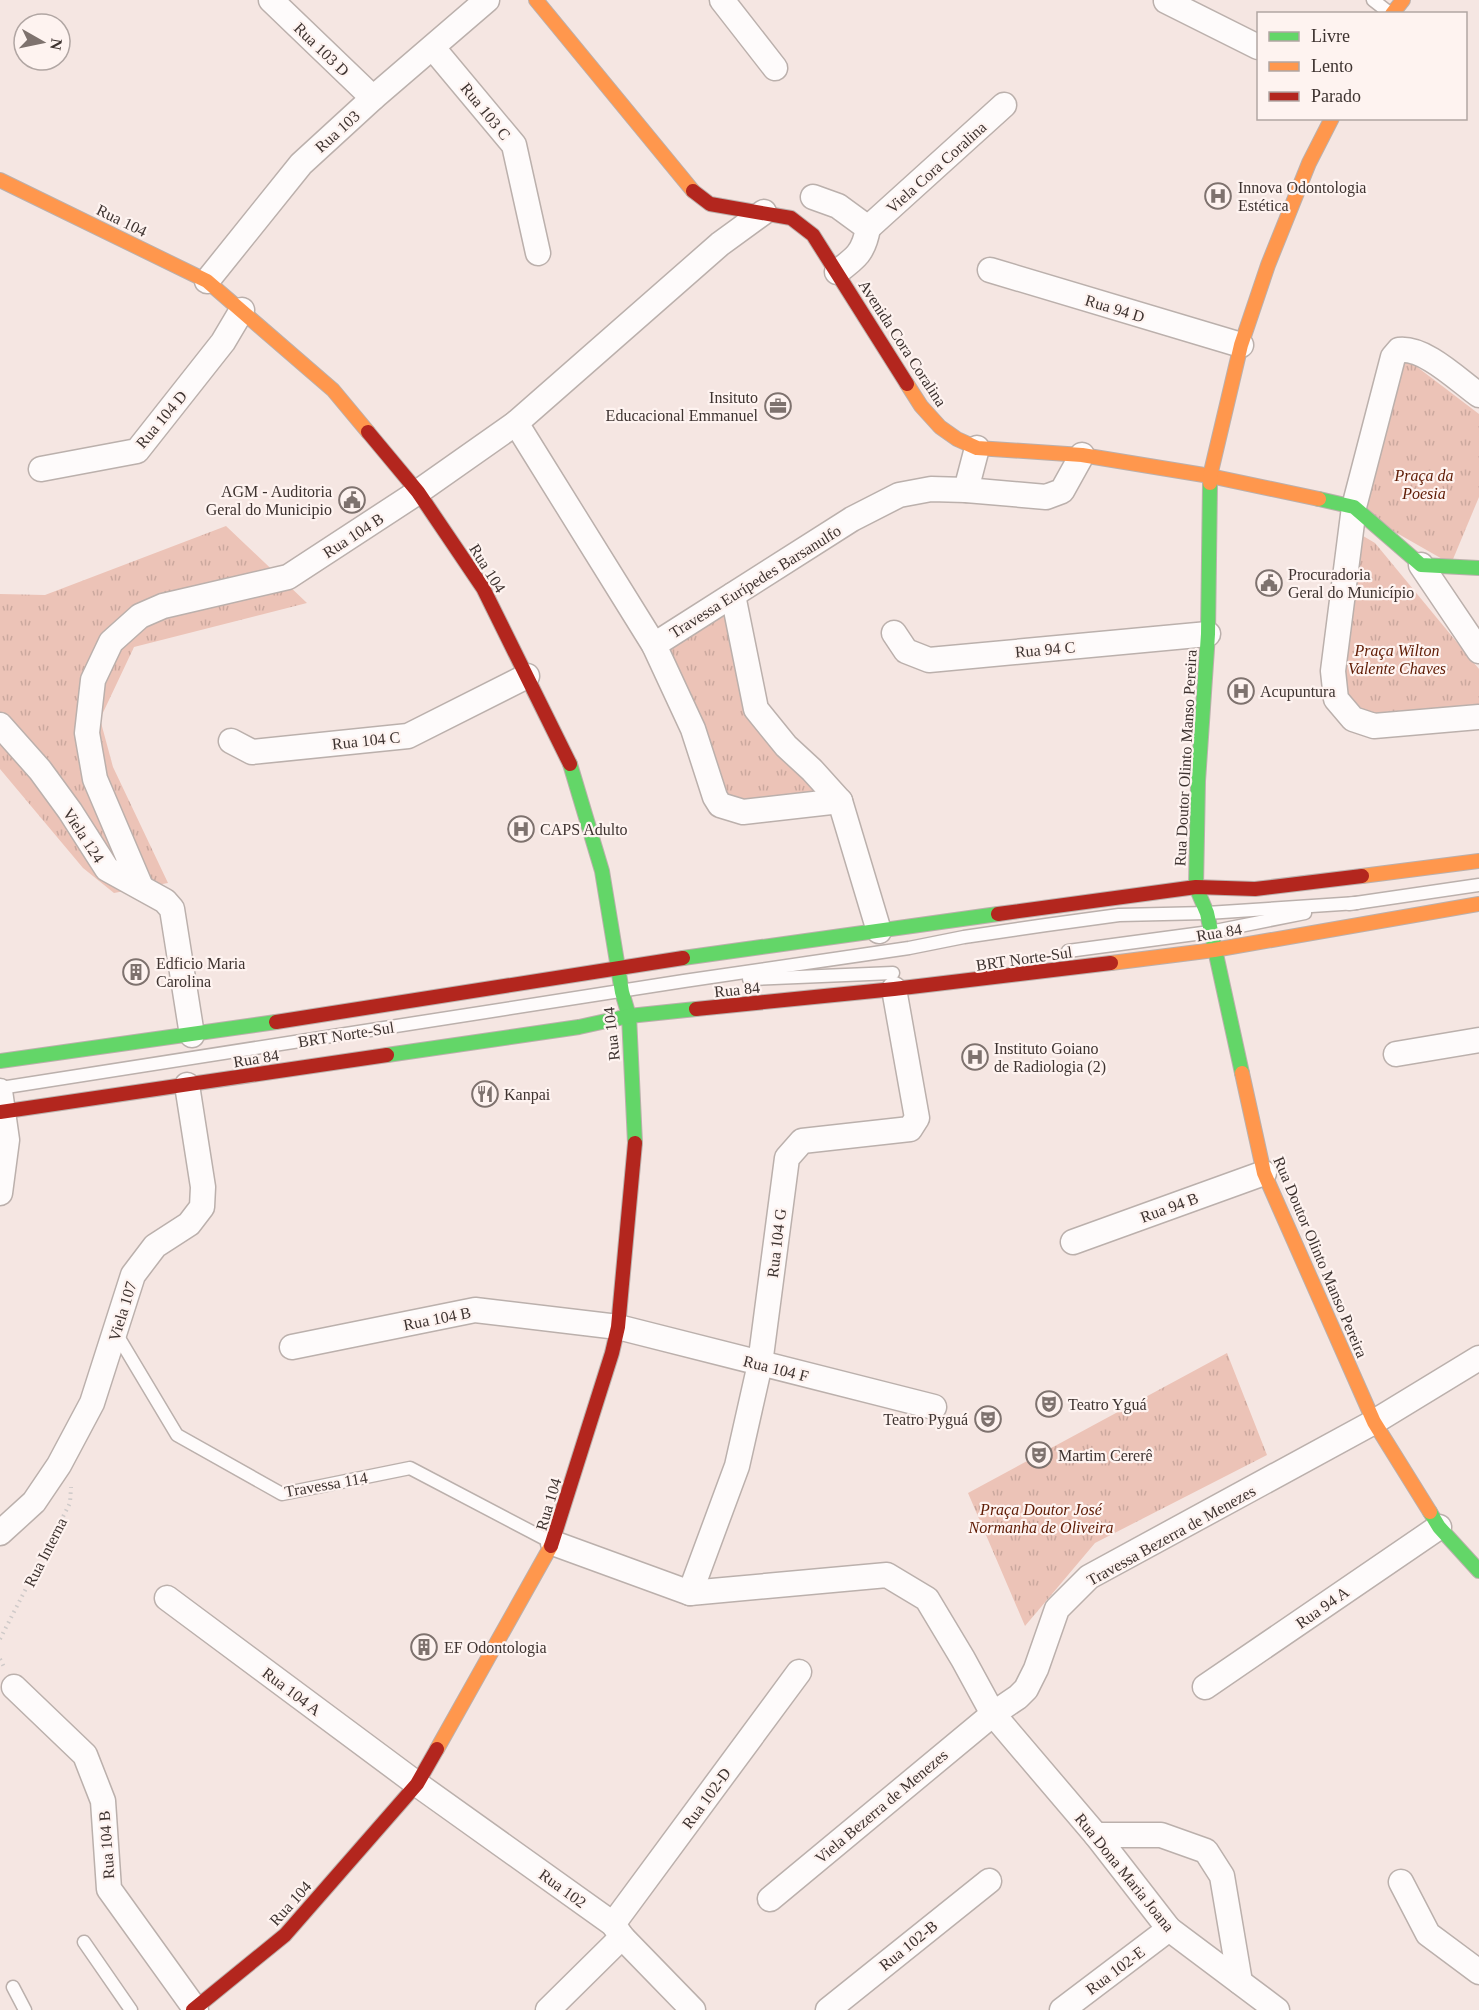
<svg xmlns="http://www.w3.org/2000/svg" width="1479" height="2010" font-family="Georgia,serif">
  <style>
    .park { fill: url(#park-tufts) }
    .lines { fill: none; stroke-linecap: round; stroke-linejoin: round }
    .lane-casing { stroke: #bbb0ac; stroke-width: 15 }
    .street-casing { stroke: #bbb0ac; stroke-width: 27 }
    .fast-casing { stroke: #bbb0ac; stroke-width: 16 }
    .slow-casing { stroke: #bbb0ac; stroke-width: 16 }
    .jam-casing { stroke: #bbb0ac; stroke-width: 16 }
    .path { stroke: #cfcac9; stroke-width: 4; stroke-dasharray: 1.5 4.5; stroke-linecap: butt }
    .lane { stroke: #fefbfb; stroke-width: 12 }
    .street { stroke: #fefbfb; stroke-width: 24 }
    .fast { stroke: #63d668; stroke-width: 14 }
    .slow { stroke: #ff974d; stroke-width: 14 }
    .jam { stroke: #b3261e; stroke-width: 14 }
    .labels { text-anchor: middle; stroke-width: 4.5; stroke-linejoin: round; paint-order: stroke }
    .street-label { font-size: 16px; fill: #3e3330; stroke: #fef3f0 }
    .poi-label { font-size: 16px; fill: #3e3330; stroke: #fef3f0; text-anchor: start }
    .park-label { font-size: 16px; font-style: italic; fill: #5f1b04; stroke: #fef3f0 }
  </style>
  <defs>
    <pattern id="park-tufts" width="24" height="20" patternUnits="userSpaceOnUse" patternTransform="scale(1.5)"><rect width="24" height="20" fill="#ecc3b7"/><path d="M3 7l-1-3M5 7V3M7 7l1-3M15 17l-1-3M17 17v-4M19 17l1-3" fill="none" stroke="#cba89e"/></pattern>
  </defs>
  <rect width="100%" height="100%" fill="#f5e6e2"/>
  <g class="park">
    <path d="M1404,357l75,57v83l-28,67 -91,-52z"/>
    <path d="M226,526l81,77 -173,44 -34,72 13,48 55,116 -54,10 -31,-25 -83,-99v-175l45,1z"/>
    <path d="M1358,533l17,10 104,126v40l-94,8 -20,-6 -15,-12 -8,-16z"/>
    <path d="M728,606l20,109 75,77 -81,10 -15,-6 -60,-147z"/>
    <path d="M1227,1353l40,102 -172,88 -70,83 -57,-133z"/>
  </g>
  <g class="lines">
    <g class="lane-casing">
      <g id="lane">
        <path d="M1373,0l18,14"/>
        <path d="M1349,904l130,-19"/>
        <path d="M1068,951l142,-19 95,-19"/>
        <path d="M749,979l144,-6"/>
        <path d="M0,1088l684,-107 225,-33 55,-11 82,-12 73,-10 88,-2 150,-10"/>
        <path d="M116,1333l61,102 105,59 128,-26 141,74"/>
        <path d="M84,1942l47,68"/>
        <path d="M13,1987l12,23"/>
      </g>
    </g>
    <g class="street-casing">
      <g id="street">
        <path d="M271,0l102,98"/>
        <path d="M722,0l53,68"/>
        <path d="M1166,1l92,46"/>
        <path d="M433,48l81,97 24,108"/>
        <path d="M813,197l25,9 30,22c-4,24 -12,30 -31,44"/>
        <path d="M868,228l136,-123"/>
        <path d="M990,270l251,75"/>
        <path d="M207,281l94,-117 72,-66 114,-98"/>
        <path d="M1479,395c-21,-15 -54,-48 -80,-45l-6,7 -39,150 -21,164 3,28 17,20 21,7 105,-9"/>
        <path d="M516,423l138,222 39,84 22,68 5,8 23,7 97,-11"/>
        <path d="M41,469l96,-18 86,-109 19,-32"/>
        <path d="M966,490l11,-42"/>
        <path d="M1421,565l58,86"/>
        <path d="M733,595l23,114 30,37 26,24 28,31 39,130"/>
        <path d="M894,633l12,18 23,9 279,-26"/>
        <path d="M654,645l198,-126 47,-24 32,-6 35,1 80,7 16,-6 20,-36"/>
        <path d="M0,725l40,45 30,41 37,58 58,32 7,8 20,126"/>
        <path d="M231,741l21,11 156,-16 119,-60"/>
        <path d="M141,887l-46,-108 -8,-46 6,-53 18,-38 29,-26 23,-10 125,-29 130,-85 98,-69 204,-179 44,-32"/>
        <path d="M1396,1054l83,-14"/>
        <path d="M0,1091l7,49 -7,53"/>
        <path d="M1073,1242l191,-69"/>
        <path d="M292,1347l183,-37 143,17 316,80"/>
        <path d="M0,1533l34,-31 25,-37 33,-62 41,-128 22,-29 34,-22 13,-17 1,-20 -16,-102"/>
        <path d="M553,1543l137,50 197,-18 40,24 36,60 30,55 103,121 73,94 108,81"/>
        <path d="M690,1593l47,-127 23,-102 27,-206 15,-17 108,-12 7,-11 -23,-129"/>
        <path d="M167,1598l250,186 196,140 9,13 71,73"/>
        <path d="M14,1687l71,68 18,46 6,88 87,121"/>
        <path d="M1205,1687l234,-160"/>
        <path d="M1096,1835h65l45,16 16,25 18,106"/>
        <path d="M1401,1882l27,52 51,38"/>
        <path d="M770,1899l223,-185 25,-17 8,-8 10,-20 21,-60 32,-32 285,-155 105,-64"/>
        <path d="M613,1924l186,-252"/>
        <path d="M548,2010l74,-73"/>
        <path d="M828,2010l161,-129"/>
        <path d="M1062,2010l107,-81"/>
      </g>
    </g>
    <g class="fast-casing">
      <g id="fast">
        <path d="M1210,483l-2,151 -10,147 -2,106 11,26 35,160"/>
        <path d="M1319,499l35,8 67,58 58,3"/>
        <path d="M570,764l32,107 20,121 7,24 6,127"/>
        <path d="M683,958l315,-44"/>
        <path d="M387,1055l192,-28 50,-11 67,-7"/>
        <path d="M0,1061l276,-39"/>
        <path d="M1430,1512l9,15 40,44"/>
      </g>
    </g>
    <g class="slow-casing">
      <g id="slow">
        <path d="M536,0l157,191"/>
        <path d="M1392,14l11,-14"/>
        <path d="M0,180l207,101 126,109 35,42"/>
        <path d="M907,384l14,22 19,21 17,12 20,9 105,7 128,21 109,23"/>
        <path d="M1210,483v-7l31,-131 27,-80 41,-102 23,-45"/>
        <path d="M1362,876l117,-15"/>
        <path d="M1111,963l103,-13 265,-46"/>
        <path d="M1242,1073l22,100 110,249 56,90"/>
        <path d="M437,1749l114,-203"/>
      </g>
    </g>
    <g class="jam-casing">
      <g id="jam">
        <path d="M693,191l17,13 81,14 22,17 94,149"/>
        <path d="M368,432l50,60 65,96 87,176"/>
        <path d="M998,914l198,-27 59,2 107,-13"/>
        <path d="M696,1009l198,-20 217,-26"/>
        <path d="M276,1022l407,-64"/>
        <path d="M0,1112l387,-57"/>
        <path d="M551,1546l61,-193 6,-26 17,-184"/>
        <path d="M193,2010l92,-75 132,-151 20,-35"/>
      </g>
    </g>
    <g class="path">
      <path d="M0,1639l70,-136 1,-16"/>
      <path d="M0,1659l5,10"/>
    </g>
    <use href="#lane" class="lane"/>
    <use href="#street" class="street"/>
    <use href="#fast" class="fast"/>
    <use href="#slow" class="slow"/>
    <use href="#jam" class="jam"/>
  </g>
  <defs>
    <g id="hospital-ring" transform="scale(1.35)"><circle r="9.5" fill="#fef3f0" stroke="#7e726e" stroke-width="1.5"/><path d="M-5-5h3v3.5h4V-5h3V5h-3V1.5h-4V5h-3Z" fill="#7e726e"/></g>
    <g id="office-ring" transform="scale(1.35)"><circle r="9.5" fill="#fef3f0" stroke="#7e726e" stroke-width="1.5"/><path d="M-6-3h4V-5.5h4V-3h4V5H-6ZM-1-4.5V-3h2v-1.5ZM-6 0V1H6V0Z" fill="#7e726e"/></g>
    <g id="civic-ring" transform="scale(1.35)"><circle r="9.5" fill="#fef3f0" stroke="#7e726e" stroke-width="1.5"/><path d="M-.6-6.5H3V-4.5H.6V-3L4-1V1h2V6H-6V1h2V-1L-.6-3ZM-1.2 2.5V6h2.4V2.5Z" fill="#7e726e"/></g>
    <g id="building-ring" transform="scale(1.35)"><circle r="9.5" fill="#fef3f0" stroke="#7e726e" stroke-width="1.5"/><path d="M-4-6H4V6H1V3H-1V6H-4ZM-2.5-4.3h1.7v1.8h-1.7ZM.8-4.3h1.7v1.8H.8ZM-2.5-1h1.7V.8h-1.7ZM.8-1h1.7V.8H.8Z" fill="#7e726e"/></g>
    <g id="restaurant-ring" transform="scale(1.35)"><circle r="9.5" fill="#fef3f0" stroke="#7e726e" stroke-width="1.5"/><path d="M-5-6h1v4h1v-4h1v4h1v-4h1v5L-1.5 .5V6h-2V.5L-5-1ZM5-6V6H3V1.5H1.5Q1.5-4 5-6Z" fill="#7e726e"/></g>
    <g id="theatre-ring" transform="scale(1.35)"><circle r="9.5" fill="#fef3f0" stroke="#7e726e" stroke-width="1.5"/><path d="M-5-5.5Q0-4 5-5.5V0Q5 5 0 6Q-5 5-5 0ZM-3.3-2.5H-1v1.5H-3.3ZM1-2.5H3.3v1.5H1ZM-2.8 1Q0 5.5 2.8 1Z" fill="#7e726e"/></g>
  </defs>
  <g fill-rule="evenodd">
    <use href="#hospital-ring" x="1218" y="196"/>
    <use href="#office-ring" x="778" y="406"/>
    <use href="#civic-ring" x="352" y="500"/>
    <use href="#civic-ring" x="1269" y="583"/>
    <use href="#hospital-ring" x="1241" y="691"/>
    <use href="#hospital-ring" x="521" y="829"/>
    <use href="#building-ring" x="136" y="972"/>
    <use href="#hospital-ring" x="975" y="1057"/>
    <use href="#restaurant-ring" x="485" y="1094"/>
    <use href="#theatre-ring" x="1049" y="1404"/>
    <use href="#theatre-ring" x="988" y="1419"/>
    <use href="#theatre-ring" x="1039" y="1455"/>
    <use href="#building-ring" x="424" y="1647"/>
  </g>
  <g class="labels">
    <g class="street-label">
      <text transform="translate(322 49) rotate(44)" y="6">Rua 103 D</text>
      <text transform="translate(486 111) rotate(51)" y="6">Rua 103 C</text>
      <text transform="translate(337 131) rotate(-42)" y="6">Rua 103</text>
      <text transform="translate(936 167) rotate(-42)" y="6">Viela Cora Coralina</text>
      <text transform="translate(122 220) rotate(26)" y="6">Rua 104</text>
      <text transform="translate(1115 308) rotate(17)" y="6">Rua 94 D</text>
      <text transform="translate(903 343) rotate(57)" y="6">Avenida Cora Coralina</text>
      <text transform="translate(161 419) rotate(-50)" y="6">Rua 104 D</text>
      <text transform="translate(353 535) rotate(-33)" y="6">Rua 104 B</text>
      <text transform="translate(488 568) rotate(58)" y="6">Rua 104</text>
      <text transform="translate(755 581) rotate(-32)" y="6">Travessa Eurípedes Barsanulfo</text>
      <text transform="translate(1045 649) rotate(-5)" y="6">Rua 94 C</text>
      <text transform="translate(366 740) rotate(-6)" y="6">Rua 104 C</text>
      <text transform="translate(1185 758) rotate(-87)" y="6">Rua Doutor Olinto Manso Pereira</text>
      <text transform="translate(84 835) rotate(57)" y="6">Viela 124</text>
      <text transform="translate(1219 932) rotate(-9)" y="6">Rua 84</text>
      <text transform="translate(1024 958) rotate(-8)" y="6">BRT Norte-Sul</text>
      <text transform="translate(737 989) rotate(-6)" y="6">Rua 84</text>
      <text transform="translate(346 1034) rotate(-9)" y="6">BRT Norte-Sul</text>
      <text transform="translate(611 1034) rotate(-96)" y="6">Rua 104</text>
      <text transform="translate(256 1058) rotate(-9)" y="6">Rua 84</text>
      <text transform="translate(1169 1207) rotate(-20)" y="6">Rua 94 B</text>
      <text transform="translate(776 1243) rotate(-83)" y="6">Rua 104 G</text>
      <text transform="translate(1321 1257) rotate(67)" y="6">Rua Doutor Olinto Manso Pereira</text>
      <text transform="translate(122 1311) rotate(-73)" y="6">Viela 107</text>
      <text transform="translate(437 1318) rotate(-11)" y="6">Rua 104 B</text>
      <text transform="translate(776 1368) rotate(14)" y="6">Rua 104 F</text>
      <text transform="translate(326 1484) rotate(-10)" y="6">Travessa 114</text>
      <text transform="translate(548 1504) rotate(-73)" y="6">Rua 104</text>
      <text transform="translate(1171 1535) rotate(-29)" y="6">Travessa Bezerra de Menezes</text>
      <text transform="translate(45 1552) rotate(-63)" y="6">Rua Interna</text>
      <text transform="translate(1322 1607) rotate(-35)" y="6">Rua 94 A</text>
      <text transform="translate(292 1691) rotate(37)" y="6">Rua 104 A</text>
      <text transform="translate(706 1798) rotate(-54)" y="6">Rua 102-D</text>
      <text transform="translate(881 1806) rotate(-40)" y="6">Viela Bezerra de Menezes</text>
      <text transform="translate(106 1845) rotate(-94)" y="6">Rua 104 B</text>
      <text transform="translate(1125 1872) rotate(51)" y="6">Rua Dona Maria Joana</text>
      <text transform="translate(563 1888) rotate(36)" y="6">Rua 102</text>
      <text transform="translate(290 1903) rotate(-48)" y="6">Rua 104</text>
      <text transform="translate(908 1945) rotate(-39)" y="6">Rua 102-B</text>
      <text transform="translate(1115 1970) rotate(-37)" y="6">Rua 102-E</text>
    </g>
    <g class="poi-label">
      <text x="1238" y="193">Innova Odontologia<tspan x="1238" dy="18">Estética</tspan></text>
      <text x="758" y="403" text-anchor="end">Insituto<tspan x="758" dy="18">Educacional Emmanuel</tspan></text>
      <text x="332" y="497" text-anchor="end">AGM - Auditoria<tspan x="332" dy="18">Geral do Municipio</tspan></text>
      <text x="1288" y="580">Procuradoria<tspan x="1288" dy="18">Geral do Município</tspan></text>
      <text x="1260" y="697">Acupuntura</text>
      <text x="540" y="835">CAPS Adulto</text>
      <text x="156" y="969">Edficio Maria<tspan x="156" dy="18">Carolina</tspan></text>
      <text x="994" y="1054">Instituto Goiano<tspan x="994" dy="18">de Radiologia (2)</tspan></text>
      <text x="504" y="1100">Kanpai</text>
      <text x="1068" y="1410">Teatro Yguá</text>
      <text x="968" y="1425" text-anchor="end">Teatro Pyguá</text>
      <text x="1058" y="1461">Martim Cererê</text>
      <text x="444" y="1653">EF Odontologia</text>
    </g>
    <g class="park-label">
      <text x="1424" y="481">Praça da<tspan x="1424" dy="18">Poesia</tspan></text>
      <text x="1397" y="656">Praça Wilton<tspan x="1397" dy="18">Valente Chaves</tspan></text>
      <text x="1041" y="1515">Praça Doutor José<tspan x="1041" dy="18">Normanha de Oliveira</tspan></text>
    </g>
  </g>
  <rect x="1257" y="12" width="210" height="108" fill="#fef3f0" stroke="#b1a6a3" stroke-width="1.5"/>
  <rect x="1269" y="32" width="30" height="9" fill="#63d668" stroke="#b1a6a3" stroke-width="1.5"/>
  <text x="1311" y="42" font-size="18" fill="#3e3330">Livre</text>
  <rect x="1269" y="62" width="30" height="9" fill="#ff974d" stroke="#b1a6a3" stroke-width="1.5"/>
  <text x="1311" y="72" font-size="18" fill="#3e3330">Lento</text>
  <rect x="1269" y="92" width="30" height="9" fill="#b3261e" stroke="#b1a6a3" stroke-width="1.5"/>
  <text x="1311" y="102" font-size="18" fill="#3e3330">Parado</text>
  <g transform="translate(42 42) rotate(99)"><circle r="28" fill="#fef3f0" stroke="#b1a6a3" stroke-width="1.5"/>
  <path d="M0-4.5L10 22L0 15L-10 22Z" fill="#7e726e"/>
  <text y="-9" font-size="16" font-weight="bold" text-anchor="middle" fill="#3e3330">N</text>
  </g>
</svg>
